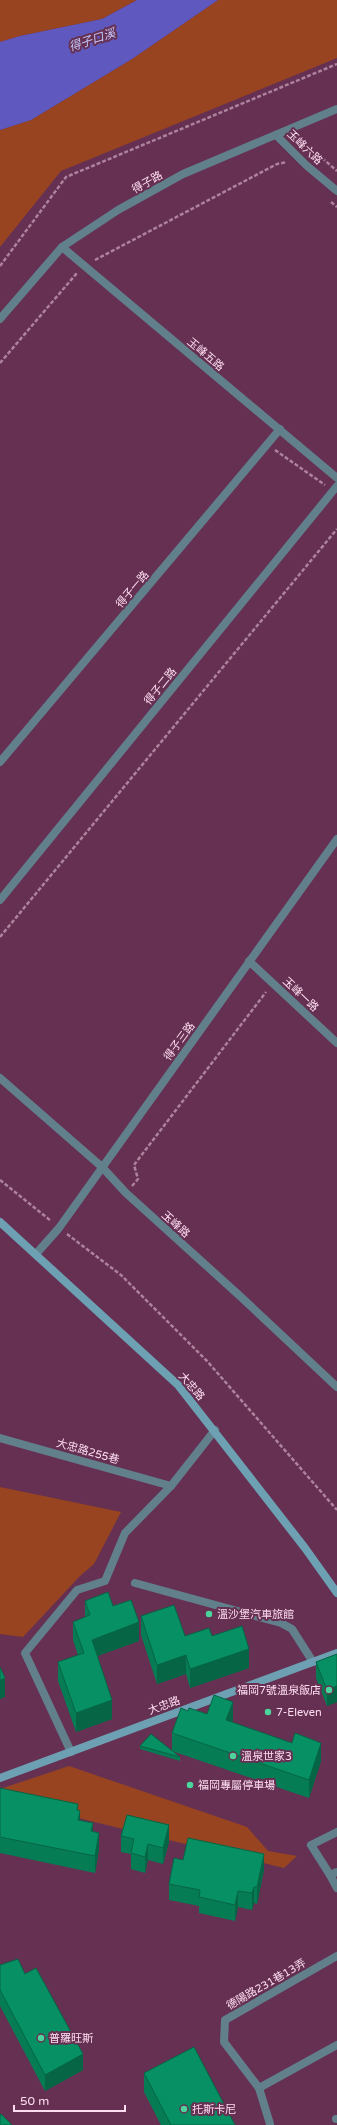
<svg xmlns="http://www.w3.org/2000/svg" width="337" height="2125" font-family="'Varela Round','Noto Sans TC',sans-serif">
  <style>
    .green { fill: #984420 }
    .water { fill: #5f58bf }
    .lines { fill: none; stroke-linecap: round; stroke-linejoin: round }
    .path { stroke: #ae829d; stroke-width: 2.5; stroke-dasharray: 4 2; stroke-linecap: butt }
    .lane { stroke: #61808c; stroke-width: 8 }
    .street { stroke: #61808c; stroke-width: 8 }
    .secondary { stroke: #6da0b3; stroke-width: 8 }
    .wall { fill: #067c55 }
    .shaded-wall { fill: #056545 }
    .building { fill: #079063; stroke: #056545 }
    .poi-dot { fill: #4bd49b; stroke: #653052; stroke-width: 1.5 }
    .labels { text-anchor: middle; stroke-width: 4; stroke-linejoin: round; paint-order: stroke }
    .street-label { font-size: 11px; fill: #fedcf0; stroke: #653052 }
    .poi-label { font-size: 11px; fill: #fedcf0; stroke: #653052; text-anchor: start }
    .water-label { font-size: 12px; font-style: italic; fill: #c4c7fc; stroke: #653052 }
  </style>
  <rect width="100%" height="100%" fill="#653052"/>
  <g class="green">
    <path d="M0,0h137l-35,19 -82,17 -20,6z"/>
    <path d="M218,0h119v58l-276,113 -61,76v-117l31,-10 101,-61z"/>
    <path d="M0,1487l121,25 -27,52 -14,12 -57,61 -23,-3z"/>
    <path d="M69,1766l178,61 21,24 29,5 -13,12 -284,-69v-10z"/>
  </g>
  <path class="water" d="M137,0h81l-86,59 -101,61 -31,10v-88l20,-6 82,-17z"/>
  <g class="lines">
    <g class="path">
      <path d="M322,158l15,13"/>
      <path d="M331,202l6,5"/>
      <path d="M95,260l182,-96 10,-2"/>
      <path d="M0,266l66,-89 271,-113"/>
      <path d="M0,363l77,-90"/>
      <path d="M275,450l50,35"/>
      <path d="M0,937l337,-408"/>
      <path d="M0,1180l51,41"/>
      <path d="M132,1186l6,-7 -4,-14 132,-173"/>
      <path d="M67,1234l54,41 86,86 130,149"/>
    </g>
    <g class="lane">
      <path d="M135,1583l146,40 11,6 21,33"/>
      <path d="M71,1752l-46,-99 52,-63 28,-9 20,-48 46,-47 44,-56"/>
      <path d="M330,1875l-19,-30 26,-13"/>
    </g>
    <g class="street">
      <path d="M276,135l30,30 31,26"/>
      <path d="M62,247l275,231"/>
      <path d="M0,319l62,-72 56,-37 65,-36 154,-65"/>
      <path d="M0,762l280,-333"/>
      <path d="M0,900l337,-414"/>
      <path d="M249,961l88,82"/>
      <path d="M0,1078l102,89 24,26 115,104 96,90"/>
      <path d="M36,1254l23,-26 278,-389"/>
      <path d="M0,1438l171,48"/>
      <path d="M337,1872l-7,3 7,13"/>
      <path d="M259,2088l78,-43"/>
      <path d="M336,2119h1"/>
      <path d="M270,2124l-11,-36 -35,-46 1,-22 112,-64"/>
    </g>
    <g class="secondary">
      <path d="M0,1222l178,163 127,163 32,45"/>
      <path d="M0,1778l337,-125"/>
    </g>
  </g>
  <g class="wall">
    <path d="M85,1601l28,5 26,35 -42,15 15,63 -36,13 -18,-51v-19l20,-7 -5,-15v-18l12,-5z"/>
    <path d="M141,1616l44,20h27l37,32 -59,20 -4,-14 -29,10 -16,-49z"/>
    <path d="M337,1654v48l-10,4 -11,-28v-16z"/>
    <path d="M188,1711l19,3 26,6 -1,2 89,39 -12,37 -137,-47v-18z"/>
    <path d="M140,1746l40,11v4l-40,-12z"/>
    <path d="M0,1788l78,22 2,10 13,12 6,17 -4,24 -95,-20z"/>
    <path d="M121,1836l48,6 -6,22 -15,-4 -3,13 -14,-4v-15l-10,-2z"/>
    <path d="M183,1860l81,10 -7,34 -3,-1 -2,7 -14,-3 -3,14 -36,-8v-7l-30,-6v-16z"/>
    <path d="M0,1965l25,9 58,96 -38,21 -45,-85z"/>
    <path d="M144,2073l91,52h-74l-17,-33z"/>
  </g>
  <g class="shaded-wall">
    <path d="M139,1622v19l-47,17v-18z"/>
    <path d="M249,1649v19l-59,20v-19z"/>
    <path d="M186,1655v19l-29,10v-19z"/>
    <path d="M5,1678v19l-5,2v-19z"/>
    <path d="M337,1686v16l-10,4v-16z"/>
    <path d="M112,1700v19l-36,13v-19z"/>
    <path d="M233,1702v18l-7,18v-18z"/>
    <path d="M321,1743v18l-12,37v-18z"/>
    <path d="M78,1804v15l2,-8v16l-2,9 -1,-26z"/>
    <path d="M93,1823v16l-2,-8z"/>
    <path d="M169,1825v17l-6,22v-16z"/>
    <path d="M99,1833v16l-4,24v-17z"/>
    <path d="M148,1844v16l-3,13v-16z"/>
    <path d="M264,1854v16l-7,34v-17z"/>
    <path d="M254,1887v16l-2,7v-17z"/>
    <path d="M238,1891v16l-3,14v-16z"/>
    <path d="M83,2054v16l-38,21v-16z"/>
  </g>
  <g class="building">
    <path d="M108,1592l5,14 18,-6 8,22 -47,18 20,60 -36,13 -18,-51 26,-9 -11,-31 17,-7 -5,-14z"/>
    <path d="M174,1605l11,31 24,-8 3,8 30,-10 7,23 -59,20 -4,-14 -29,10 -16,-49z"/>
    <path d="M337,1654v32l-10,4 -11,-28z"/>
    <path d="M0,1667l5,11 -5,2z"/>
    <path d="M214,1695l19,7 -7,18 66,23 3,-10 26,10 -12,37 -137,-47 9,-25 7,3 1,-3 18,6z"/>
    <path d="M151,1734l29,23 -40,-11z"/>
    <path d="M0,1788l78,16 -1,6 3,1 -2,9 15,3 -2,8 8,2 -4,23 -95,-19z"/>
    <path d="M127,1815l42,10 -6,23 -15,-4 -3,13 -14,-4 3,-14 -13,-3z"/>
    <path d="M188,1838l76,16 -7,33h-3l-2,6 -14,-2 -3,14 -36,-8 1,-7 -31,-6 5,-26 9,2z"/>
    <path d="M18,1959l7,15 11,-6 47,86 -38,21 -45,-85v-25z"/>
    <path d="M194,2047l41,78h-64l-27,-52z"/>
    <path d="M0,2114l2,1 10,10h-12z"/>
  </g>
  <g class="poi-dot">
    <circle cx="209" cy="1614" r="4"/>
    <circle cx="329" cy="1690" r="4"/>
    <circle cx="268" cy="1712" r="4"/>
    <circle cx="233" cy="1756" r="4"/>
    <circle cx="190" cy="1785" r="4"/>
    <circle cx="41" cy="2038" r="4"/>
    <circle cx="184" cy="2109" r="4"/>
  </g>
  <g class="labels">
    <g class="street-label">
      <text transform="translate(305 147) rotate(44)" y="4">玉峰六路</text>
      <text transform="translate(147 182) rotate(-29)" y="4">得子路</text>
      <text transform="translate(206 354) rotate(40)" y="4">玉峰五路</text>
      <text transform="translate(132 589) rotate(-50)" y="4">得子一路</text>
      <text transform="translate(160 686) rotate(-51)" y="4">得子二路</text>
      <text transform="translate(301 994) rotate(43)" y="4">玉峰一路</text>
      <text transform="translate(179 1041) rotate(-54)" y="4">得子三路</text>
      <text transform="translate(176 1224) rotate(42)" y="4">玉峰路</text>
      <text transform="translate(192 1386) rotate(49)" y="4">大忠路</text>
      <text transform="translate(88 1451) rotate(16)" y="4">大忠路255巷</text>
      <text transform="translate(164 1705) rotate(-20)" y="4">大忠路</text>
      <text transform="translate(266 1984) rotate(-30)" y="4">德陽路231巷13弄</text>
    </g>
    <g class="poi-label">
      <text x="217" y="1618">溫沙堡汽車旅館</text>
      <text x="321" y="1694" text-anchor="end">福岡7號溫泉飯店</text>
      <text x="276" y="1716">7-Eleven</text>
      <text x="241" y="1760">溫泉世家3</text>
      <text x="198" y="1789">福岡專屬停車場</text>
      <text x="49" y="2042">普羅旺斯</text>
      <text x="192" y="2113">托斯卡尼</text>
    </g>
    <g class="water-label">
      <text transform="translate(92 40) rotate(-18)" y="4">得子口溪</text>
    </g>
  </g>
  <path d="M14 2105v6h111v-6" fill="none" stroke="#fedcf0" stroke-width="2"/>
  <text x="20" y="2105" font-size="12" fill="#fedcf0" stroke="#653052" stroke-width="3" paint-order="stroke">50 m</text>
</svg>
